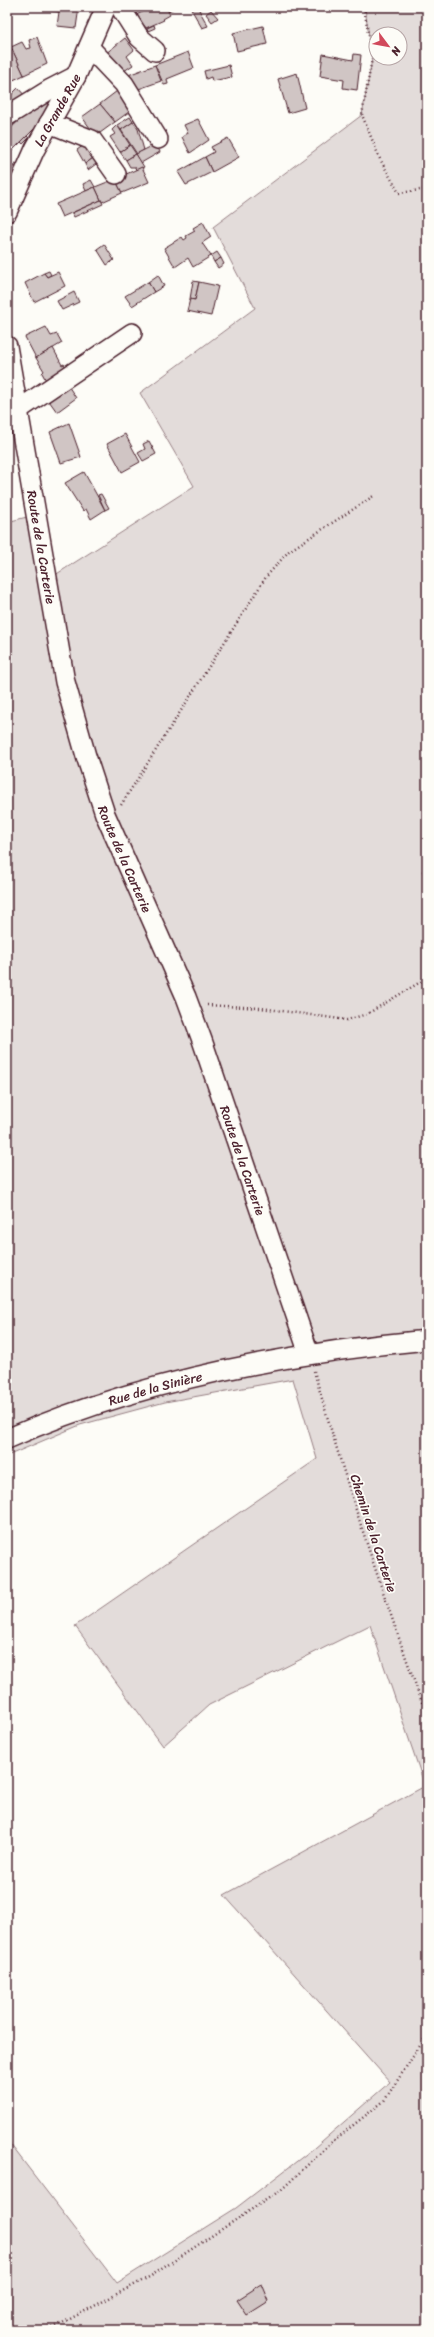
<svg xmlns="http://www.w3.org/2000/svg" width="434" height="2337" font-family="Sriracha,sans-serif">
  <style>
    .green { fill: #e3dcda; stroke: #967e82; fill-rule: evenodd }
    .building { fill: #d0c5c4; stroke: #4a1f2b }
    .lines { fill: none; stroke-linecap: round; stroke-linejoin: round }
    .minor-casing { stroke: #4a1f2b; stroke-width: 22 }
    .path { stroke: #4a1f2b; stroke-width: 2.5; stroke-dasharray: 1 3; stroke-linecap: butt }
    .minor { stroke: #fdfcf7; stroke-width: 19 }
    .labels { text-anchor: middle; stroke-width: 3.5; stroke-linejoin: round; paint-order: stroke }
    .street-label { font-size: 13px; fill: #4a1f2b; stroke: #fdfcf7 }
  </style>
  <rect width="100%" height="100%" fill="#fdfcf7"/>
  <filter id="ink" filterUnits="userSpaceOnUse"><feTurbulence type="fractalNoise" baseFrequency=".025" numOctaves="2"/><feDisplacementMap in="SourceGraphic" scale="8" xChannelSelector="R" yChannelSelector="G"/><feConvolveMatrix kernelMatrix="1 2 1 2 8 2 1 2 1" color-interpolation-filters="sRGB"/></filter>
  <g filter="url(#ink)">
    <path class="green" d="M368,7h59v860l-5,4 5,9v1450h-420v-190l110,143 119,-75 78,-60 76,-66 -166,-187 201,-109 -55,-161 -161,80 -46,41 -88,-120 242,-167 -24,-80 -128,23 -85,23 -73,31v-934l20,-5 25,60 142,-91 -54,-93 115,-85 -42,-81 149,-112 10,-56 -7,-51zM376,34h24v24h-24z"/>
    <g class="building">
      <path d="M52,7h27l-3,21 -19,-2 2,-14 -7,-1z"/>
      <path d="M153,7h24l-9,4 2,4 -7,4 1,1 -18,8 -10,-13z"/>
      <path d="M190,7h14l-5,3 9,16 -6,2z"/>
      <path d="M211,10l7,8 -6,4 -6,-8z"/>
      <path d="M154,25l1,3 -7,3 -1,-3z"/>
      <path d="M263,26l4,18 -30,7 -4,-18z"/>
      <path d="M37,37l10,27 -23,11 -13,-28 11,-5 4,7 5,-1 -2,-8z"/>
      <path d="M125,38l9,12 -7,6 6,9 -12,8 -16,-19z"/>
      <path d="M12,49l12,26 -15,7 -2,-2v-29z"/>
      <path d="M188,52l6,16 -27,11 1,5 -4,1 -9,-20z"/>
      <path d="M323,54l30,6 1,-6 7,1 -4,35 -14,-2 1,-8 -24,-4z"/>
      <path d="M155,65l6,16 -28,10 -10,-14z"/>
      <path d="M229,65l3,12 -20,4 -1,-4 -5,2 -2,-8z"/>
      <path d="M297,73l8,35 -17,5 -10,-34z"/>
      <path d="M18,88l8,9 -19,13v-11z"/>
      <path d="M121,88l12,21 -18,13 -15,-18z"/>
      <path d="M42,98l9,10 -6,10 -37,37 -1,-23z"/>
      <path d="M100,104l15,18 -19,14 -14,-19z"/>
      <path d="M130,117l3,5 -12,8 -4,-5z"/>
      <path d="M198,119l11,21 -19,13 -8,-16 6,-4 -4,-8z"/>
      <path d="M133,122l5,7 6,21 -7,4 -16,-24z"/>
      <path d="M117,125l13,20 -10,7 -10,-15 5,-3 -3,-4z"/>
      <path d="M27,136l2,2 -6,6 -2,-2z"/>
      <path d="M228,138l11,19 -27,15 -7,-15 9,-5 -3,-5z"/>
      <path d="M87,143l9,13 -11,8 -8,-14z"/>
      <path d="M156,144l4,8 -19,11 -5,-9z"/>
      <path d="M130,145l6,9 -10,6 -6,-8z"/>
      <path d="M136,154l8,13 -8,3 -1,-3h-5l-4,-7z"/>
      <path d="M96,156l4,5 -12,9 -3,-6z"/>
      <path d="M205,157l7,15 -26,13 -8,-13z"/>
      <path d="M15,163l4,1 -4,7 -3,-2z"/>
      <path d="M142,167l7,15 -27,11 -7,-14z"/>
      <path d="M115,179l7,14 -20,9 -7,-15z"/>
      <path d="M91,180l4,7 -9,4 -3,-7z"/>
      <path d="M95,187l6,13 -39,17 -6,-13z"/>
      <path d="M101,200l2,4 -29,13 -2,-4z"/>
      <path d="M203,222l8,15 -9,6 9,13 -18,11 -5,-9 -13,9 -11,-19 18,-11 2,3 3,-2 -1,-2 9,-5 -2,-3z"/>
      <path d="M104,244l10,16 -7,5 -10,-16z"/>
      <path d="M217,252l4,6 -7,4 -3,-6z"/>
      <path d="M221,258l3,6 -6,4 -4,-6z"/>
      <path d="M49,271l2,4 -4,2 -3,-4z"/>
      <path d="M58,272l7,14 -31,16 -9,-19 19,-10 3,4z"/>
      <path d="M158,275l6,11 -10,6 -6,-10z"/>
      <path d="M193,281l6,1 -4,18 -5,-1z"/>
      <path d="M148,282l6,10 -22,14 -7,-10z"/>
      <path d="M199,282l19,4 -7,30 -24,-5 3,-12 5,1z"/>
      <path d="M74,292l5,10 -17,8 -5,-9z"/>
      <path d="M46,327l5,9 6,-2 5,9 -26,15 -11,-21z"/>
      <path d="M53,348l9,17 2,-1 4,6 -20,14 -6,-11 2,-2 -8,-13z"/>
      <path d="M67,384l9,14 -19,14 -10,-14z"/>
      <path d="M69,423l12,34 -20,6 -11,-31z"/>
      <path d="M125,434l15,28 -18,10 -15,-28z"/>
      <path d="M149,441l7,13 -13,7 -5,-8 7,-4 -2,-5z"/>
      <path d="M84,472l21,38 -14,9 -5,-10 -3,2 -18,-28z"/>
      <path d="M101,494l8,14 -4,2 -7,-15z"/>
      <path d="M262,2284l7,17 -22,14 -10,-15z"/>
    </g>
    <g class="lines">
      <g class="minor-casing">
        <g id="minor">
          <path d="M122,10l17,27 16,14"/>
          <path d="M89,47l35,37 34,55"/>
          <path d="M7,116l42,-26 27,-14"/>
          <path d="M49,123l43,17 24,34"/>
          <path id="s1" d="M7,212l28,-63 41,-73 30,-69"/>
          <path id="s2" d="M7,346l58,336 21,74 19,58 81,183 16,43 107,314"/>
          <path d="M18,410l114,-77"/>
          <path id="s3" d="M7,1439c129,-57 280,-86 420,-99"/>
        </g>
      </g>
      <g class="path">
        <path d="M364,7l8,52 -10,56 18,44 19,34 28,-4"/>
        <path d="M121,805l145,-228 23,-26 86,-56"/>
        <path d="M207,1005l54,3 86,12 20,-6 60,-36"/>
        <path d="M314,1371c33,116 71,231 113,345"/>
        <path d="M49,2330l102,-54 130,-86 52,-49 51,-40 43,-66"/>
      </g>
      <use href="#minor" class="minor"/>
    </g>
  </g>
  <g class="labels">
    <g class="street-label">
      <text dy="5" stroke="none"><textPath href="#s1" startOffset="114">La Grande Rue</textPath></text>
      <text dy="5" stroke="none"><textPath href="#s2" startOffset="204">Route de la Carterie</textPath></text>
      <text dy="5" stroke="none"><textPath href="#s2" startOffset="528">Route de la Carterie</textPath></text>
      <text dy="5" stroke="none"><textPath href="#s2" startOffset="852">Route de la Carterie</textPath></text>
      <text dy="5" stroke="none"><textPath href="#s3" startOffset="157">Rue de la Sinière</textPath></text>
      <text transform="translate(374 1533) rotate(72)" y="5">Chemin de la Carterie</text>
    </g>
  </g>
  <rect width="434" height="2337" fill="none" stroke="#fdfcf7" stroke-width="24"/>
  <rect x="12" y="12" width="410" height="2313" fill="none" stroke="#4a1f2b" stroke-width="1.5" filter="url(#ink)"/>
  <g transform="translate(388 46) rotate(122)"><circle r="19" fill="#fdfcf7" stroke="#b5a4a5"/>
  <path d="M0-3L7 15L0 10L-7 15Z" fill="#d1495b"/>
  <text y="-6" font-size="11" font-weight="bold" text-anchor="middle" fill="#4a1f2b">N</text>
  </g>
</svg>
